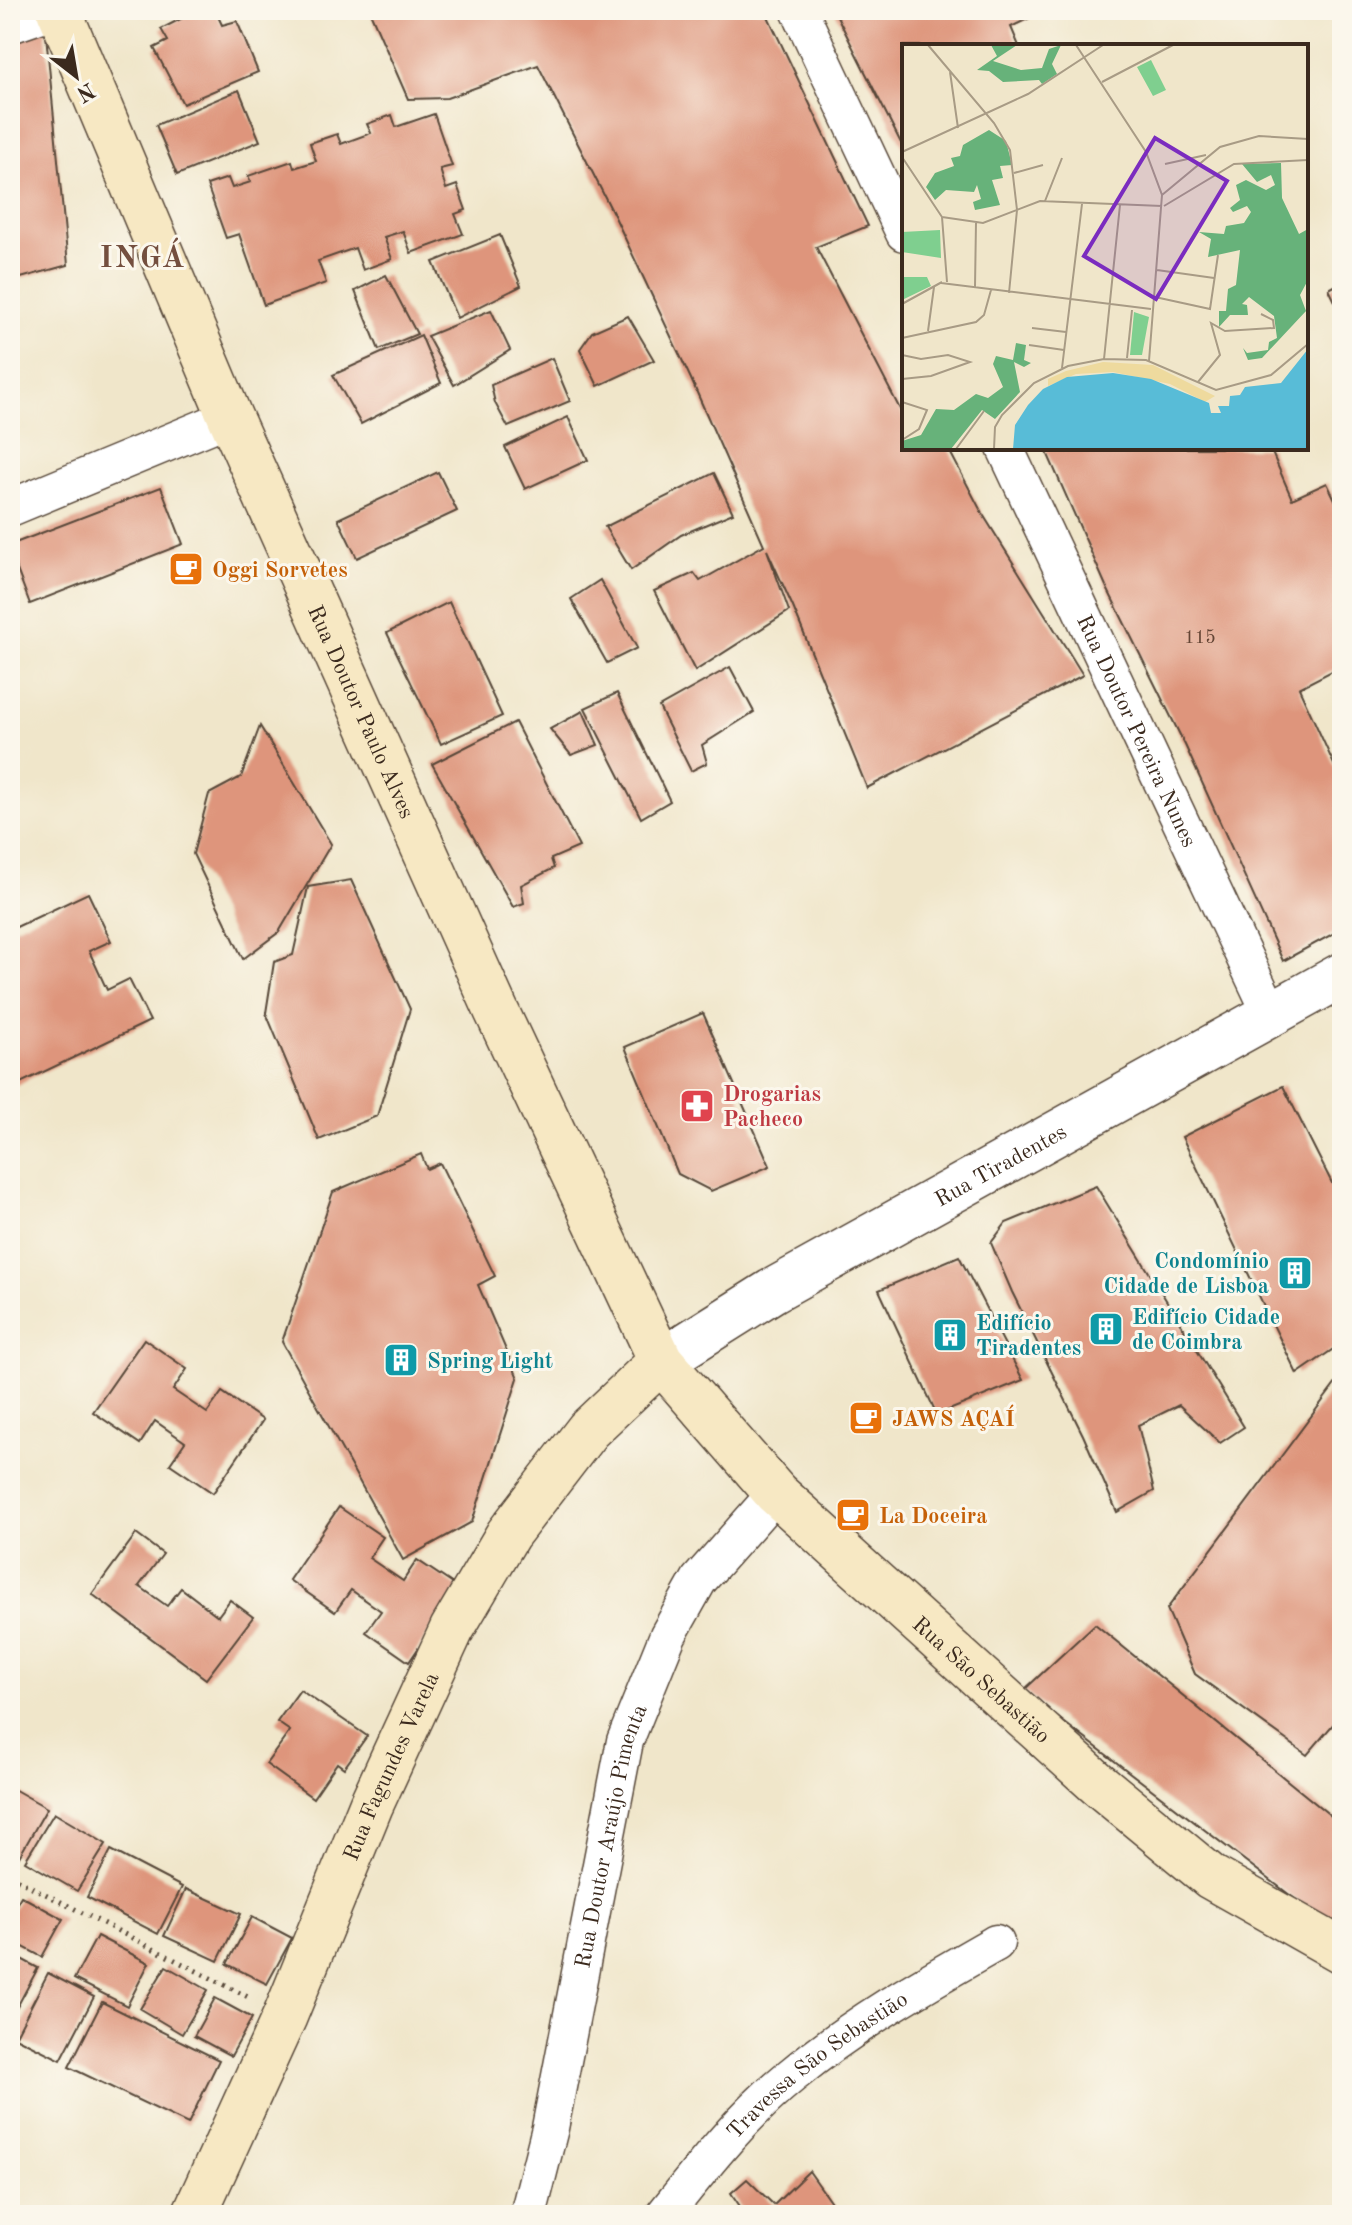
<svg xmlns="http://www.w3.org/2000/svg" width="1352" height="2225" font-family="'Old Standard TT',serif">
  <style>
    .building { fill: #de957b }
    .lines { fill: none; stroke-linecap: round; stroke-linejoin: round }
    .minor-casing { stroke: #564638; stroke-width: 39 }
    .tertiary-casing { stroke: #564638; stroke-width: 47 }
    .secondary-casing { stroke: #564638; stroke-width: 47 }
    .path { stroke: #564638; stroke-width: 5; stroke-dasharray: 2 6; stroke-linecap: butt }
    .minor { stroke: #fff; stroke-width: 36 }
    .tertiary { stroke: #fff; stroke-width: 44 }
    .secondary { stroke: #f7e8c3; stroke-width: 44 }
    .labels { text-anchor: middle; stroke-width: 6; stroke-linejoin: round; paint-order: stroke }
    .number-label { font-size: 18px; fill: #644535 }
    .food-label { font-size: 22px; font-weight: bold; fill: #c56008; stroke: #fbf7ec; text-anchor: start }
    .street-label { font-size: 22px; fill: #3b2a1e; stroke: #fbf7ec }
    .health-label { font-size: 22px; font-weight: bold; fill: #be3a42; stroke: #fbf7ec; text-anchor: start }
    .culture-label { font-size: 22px; font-weight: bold; fill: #0d838f; stroke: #fbf7ec; text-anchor: start }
    .district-label { font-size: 30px; font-weight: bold; letter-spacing: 2px; fill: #744f3f; stroke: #fbf7ec }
    .inset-road { fill: none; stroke: #a89b85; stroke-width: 2 }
    .view { fill: #7b2cbf; fill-opacity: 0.15; stroke: #7b2cbf; stroke-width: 4 }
    .inset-edge { fill: none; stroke: #3b2a1e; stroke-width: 4 }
  </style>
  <rect width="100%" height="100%" fill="#fbf7ec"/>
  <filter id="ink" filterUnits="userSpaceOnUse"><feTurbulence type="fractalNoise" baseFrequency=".0125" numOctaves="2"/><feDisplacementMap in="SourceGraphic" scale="16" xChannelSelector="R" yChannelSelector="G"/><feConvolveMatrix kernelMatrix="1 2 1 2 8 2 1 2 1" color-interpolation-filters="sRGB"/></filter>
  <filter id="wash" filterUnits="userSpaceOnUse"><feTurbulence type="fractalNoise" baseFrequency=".006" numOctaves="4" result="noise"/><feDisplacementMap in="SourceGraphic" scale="32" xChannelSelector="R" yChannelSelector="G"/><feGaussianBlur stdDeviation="1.8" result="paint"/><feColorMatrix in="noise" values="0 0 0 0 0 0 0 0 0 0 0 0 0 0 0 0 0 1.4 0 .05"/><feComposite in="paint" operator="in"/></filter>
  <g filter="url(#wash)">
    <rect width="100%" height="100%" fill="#f0e6ca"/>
    <g id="blocks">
      <g class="building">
        <path d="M198,10h17l7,15 15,-4 21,51 -75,32 -29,-56 14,-7 -7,-12z"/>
        <path d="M369,10h396l103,216 -52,21 88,170v31h44l34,65 101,162 -216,113 -74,-181 -26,-57 22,61 -94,60 -41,-80 40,-18 6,8 64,-36 -73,-166 -76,-162 -77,-152 -91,33 -39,1z"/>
        <path d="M834,10h212l-35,17 8,19h-115v103z"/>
        <path d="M45,24l23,241 -58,16v-247z"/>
        <path d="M239,90l21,51 -83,34 -21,-50z"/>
        <path d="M434,114l18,52 -12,3 6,20 11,-4 9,25 -11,4 8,20 -52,19 -8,-22 -19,6 8,22 -29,11 -8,-22 -37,13 8,22 -62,22 -25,-71 -13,4 -19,-53 21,-7 4,10 19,-6 -3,-6 44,-15 2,7 22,-7 -6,-18 27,-9 4,10 30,-11 -4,-9 25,-9 4,12z"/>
        <path d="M500,235l21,51 -64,32 -24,-56z"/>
        <path d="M386,275l31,59 -38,16 -24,-59z"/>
        <path d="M1342,282v34l-13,-27z"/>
        <path d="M491,310l19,40 -56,35 -27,-49z"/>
        <path d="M628,316l26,44 -56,26 -18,-37 12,-17z"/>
        <path d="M421,335l20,48 -80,41 -28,-49z"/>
        <path d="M552,358l18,43 -62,26 -13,-24 -4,-18z"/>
        <path d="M568,417l20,43 -63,29 -20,-42z"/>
        <path d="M1045,448h225l22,51 35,-16 15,31v152l-43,22 43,94v147l-59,32 -98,-216 -79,-159z"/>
        <path d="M438,472l19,39 -100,47 -19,-39z"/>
        <path d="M714,473l19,40 -52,22 -50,35 -26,-43z"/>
        <path d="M161,487l22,57 -153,60 -20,-53v-6z"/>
        <path d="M600,580l37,68 -30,15 -36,-64z"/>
        <path d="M449,602l53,114 -61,28 -54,-111z"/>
        <path d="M730,667l24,45 -52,33 5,18 -16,8 -32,-64z"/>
        <path d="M617,693l53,108 -29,17 -56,-110z"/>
        <path d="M583,711l15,34 -27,10 -21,-26z"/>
        <path d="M515,722l64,125 -28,12 3,9 -33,17 3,18 -11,4 -81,-143z"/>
        <path d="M260,726l71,118 -52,88 -36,27 -50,-105 16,-60 32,-17z"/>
        <path d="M351,880l59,129 -33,107 -58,24 -53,-127 8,-51 19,-7 15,-68z"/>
        <path d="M88,893l23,48 -22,10 18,39 22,-11 21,42 -140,67v-158z"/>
        <path d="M703,1013l67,153 -59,25 -33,-17 -53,-127z"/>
        <path d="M1283,1086l59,117v140l-45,31 -115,-237z"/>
        <path d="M421,1154l6,15 13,-6 55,113 -17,9 40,93 -46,144 -69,38 -121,-218 51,-150z"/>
        <path d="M1096,1186l148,241 -24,16 -41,-38 -41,20 16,66 -37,21 -34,-77 -71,-143 -21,-49 15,-20z"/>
        <path d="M959,1256l64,124 -86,35 -58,-125z"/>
        <path d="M144,1339l43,30 -14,21 34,23 15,-21 41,28 -50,73 -43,-29 15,-22 -30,-21 -15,23 -47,-32z"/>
        <path d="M1342,1375v339l-35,41 -112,-81 -28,-65z"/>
        <path d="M339,1507l44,30 -14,21 34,23 14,-21 42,28 -50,74 -43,-30 15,-21 -30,-21 -16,22 -46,-32z"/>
        <path d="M136,1534l27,20 -24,32 28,20 14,-18 37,28 12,-16 23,17 -47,62 -114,-85z"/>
        <path d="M1095,1624l247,201v94l-5,12 -314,-240z"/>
        <path d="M300,1690l67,46 -23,32 -7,-5 -24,35 -47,-34 24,-33 -13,-9z"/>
        <path d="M10,1787l37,21 -28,49 -9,-5z"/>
        <path d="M54,1813l52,31 -29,47 -52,-30z"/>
        <path d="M111,1850l71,37 -24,47 -71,-37z"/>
        <path d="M186,1889l55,25 -23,47 -54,-25z"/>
        <path d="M21,1896l42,23 -21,38 -32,-17v-25z"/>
        <path d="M252,1917l40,21 -25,46 -40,-20z"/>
        <path d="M97,1936l52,27 -22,43 -53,-27z"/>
        <path d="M10,1953l28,15 -28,52z"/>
        <path d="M166,1966l42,24 -26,44 -42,-25z"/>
        <path d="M48,1973l46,24 -33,63 -46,-23z"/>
        <path d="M215,1998l37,20 -21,38 -37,-20z"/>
        <path d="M102,2002l117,58 -31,64 -119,-57z"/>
        <path d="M809,2171l31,44h-94l-15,-22 16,-14 27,26z"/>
      </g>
    </g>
  </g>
  <g filter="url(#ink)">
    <use href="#blocks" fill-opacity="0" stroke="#564638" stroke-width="2"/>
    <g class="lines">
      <g class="minor-casing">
        <g id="minor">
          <path d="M799,10l105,223"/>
          <path d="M10,25l43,-15"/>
          <path id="s1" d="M1005,448l266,566"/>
          <path d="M10,508l220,-91"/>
          <path id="s2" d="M528,2215l22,-87 75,-387 43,-106 31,-55 77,-87"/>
          <path id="s3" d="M664,2215c39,-49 78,-99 127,-139 64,-53 133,-92 205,-133"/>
        </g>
      </g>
      <g class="tertiary-casing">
        <g id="tertiary">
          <path id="s4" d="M661,1361l111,-70 570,-316"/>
        </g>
      </g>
      <g class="secondary-casing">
        <g id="secondary">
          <path id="s5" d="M59,10l171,407 266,593 165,351 115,132 321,290 114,94 131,74"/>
          <path id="s6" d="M194,2215l91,-199 86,-211 81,-176 56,-95 80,-104 73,-69"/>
        </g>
      </g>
      <path class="path" d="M10,1876l238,121"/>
      <use href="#minor" class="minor"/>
      <use href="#tertiary" class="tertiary"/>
      <use href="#secondary" class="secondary"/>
    </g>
  </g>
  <defs>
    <g id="cafe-square" transform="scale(1.8)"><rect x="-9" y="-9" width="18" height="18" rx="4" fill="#e8710a" stroke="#fbf7ec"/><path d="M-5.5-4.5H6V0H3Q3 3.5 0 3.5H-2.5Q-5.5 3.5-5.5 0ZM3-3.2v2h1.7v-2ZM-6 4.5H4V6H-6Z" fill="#fff"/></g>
    <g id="pharmacy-square" transform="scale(1.8)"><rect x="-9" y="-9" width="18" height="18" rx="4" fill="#e0444e" stroke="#fbf7ec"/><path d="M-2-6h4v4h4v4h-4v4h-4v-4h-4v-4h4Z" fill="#fff"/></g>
    <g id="building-square" transform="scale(1.8)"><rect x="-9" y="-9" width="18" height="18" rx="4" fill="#0f9aa8" stroke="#fbf7ec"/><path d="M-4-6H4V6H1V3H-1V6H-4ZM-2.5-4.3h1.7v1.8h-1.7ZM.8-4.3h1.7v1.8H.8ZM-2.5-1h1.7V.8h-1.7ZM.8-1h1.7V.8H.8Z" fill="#fff"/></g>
  </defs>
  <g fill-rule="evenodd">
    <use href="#cafe-square" x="186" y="569"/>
    <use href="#pharmacy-square" x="697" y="1106"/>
    <use href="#building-square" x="1295" y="1273"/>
    <use href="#building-square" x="1106" y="1329"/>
    <use href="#building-square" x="950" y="1335"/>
    <use href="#building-square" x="401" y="1360"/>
    <use href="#cafe-square" x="866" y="1418"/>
    <use href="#cafe-square" x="853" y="1515"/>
  </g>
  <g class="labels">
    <g class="number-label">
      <text x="1200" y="643">115</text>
    </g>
    <g class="food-label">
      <text x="212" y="577">Oggi Sorvetes</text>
      <text x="892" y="1426">JAWS AÇAÍ</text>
      <text x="879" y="1523">La Doceira</text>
    </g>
    <g class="street-label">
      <text dy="8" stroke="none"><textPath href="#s5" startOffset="764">Rua Doutor Paulo Alves</textPath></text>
      <text dy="8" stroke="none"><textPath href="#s1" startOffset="312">Rua Doutor Pereira Nunes</textPath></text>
      <text dy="8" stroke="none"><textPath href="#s4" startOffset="392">Rua Tiradentes</textPath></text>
      <text dy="8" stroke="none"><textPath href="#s5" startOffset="1932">Rua São Sebastião</textPath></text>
      <text dy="8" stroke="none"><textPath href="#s6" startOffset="490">Rua Fagundes Varela</textPath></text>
      <text dy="8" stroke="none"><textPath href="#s2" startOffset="388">Rua Doutor Araújo Pimenta</textPath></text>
      <text dy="8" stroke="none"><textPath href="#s3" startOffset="216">Travessa São Sebastião</textPath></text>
    </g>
    <g class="health-label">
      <text x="723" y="1101">Drogarias<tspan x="723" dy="25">Pacheco</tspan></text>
    </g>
    <g class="culture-label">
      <text x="1269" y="1268" text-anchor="end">Condomínio<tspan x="1269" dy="25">Cidade de Lisboa</tspan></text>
      <text x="1132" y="1324">Edifício Cidade<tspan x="1132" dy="25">de Coimbra</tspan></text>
      <text x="976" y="1330">Edifício<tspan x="976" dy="25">Tiradentes</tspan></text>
      <text x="427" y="1368">Spring Light</text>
    </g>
    <g class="district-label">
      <text x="143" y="267">INGÁ</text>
    </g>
  </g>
  <g transform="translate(902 44)">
    <rect width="406" height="406" fill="#f0e6ca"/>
    <path d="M249,16l15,30 -13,6 -16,-29zM38,186l1,28 -39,-6v-20zM0,233h25l4,9 -29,14zM232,268l15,5 -7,38h-12z" fill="#7fcf8f"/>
    <path d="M89,1h26l-24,16 28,9 21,-2 7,-19 12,-4 -9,19 5,10 -15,10 -3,-4 -36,2 -14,-11 -12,-1 20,-14zM87,86l17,11 6,24 -12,1 3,12 -11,2 8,25 -25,5 -2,-8 8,-3 -4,-14 -3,7 -28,-2 -11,10 -9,-13 9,-14 19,-7 -3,-8 9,-2 3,-11zM379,119l1,35 17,36 9,-5v51l-8,15 6,16 -44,47 -14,2 -5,-12 4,5 21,-3 1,-8 8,-4 -3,-22 -25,-19 -7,7 5,1 1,10h-18l-11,12v-16h7l2,-22 8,-4 4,-35 -32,7 3,-18 -12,-7 25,2 2,-8 18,-3 7,-11 -4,-6 -14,6 -3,-4 10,-8 -4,-15 10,-5 20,10 9,-5 -4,-10 -14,7 -15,-18zM114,299l10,2 -2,15 7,3 -7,4 -10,-5 6,30 -25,27 -13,-9 -31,39h-49v-8l19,-6 15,-26 18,1 22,-16 12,4 15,-11 -10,-23 3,-8 17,4z" fill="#67b27a"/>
    <path d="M201,318l50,3 62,31 -10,6 -35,-18 -57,-12 -37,2 -28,12v-7l18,-8z" fill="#eeda9e"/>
    <path d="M406,305v100h-295l2,-24 13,-20 15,-16 24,-12 46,-4 38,6 58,24 2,10h10l-3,-7h11l1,-10 10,-1 5,-8 36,-4z" fill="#58bcd7"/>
    <path class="inset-road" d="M26,1l66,78 16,27 7,60 -8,83M174,1l70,107 16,43 -13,166M48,28l8,56M200,38l71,-37M0,108l126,-58 75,-49M0,113l40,60 5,65M263,120l41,-9M112,129l29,-8M260,151l58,-48 39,-11 49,3M143,157l17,-43M262,162l70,-42 74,-4M40,173l41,6 57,-22 122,5M255,226l57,8M39,239l210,26M73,243l1,-65M253,253l55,12 8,-54M0,260l40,-22M130,284l34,4M26,287l6,-44M0,294l74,-16 8,-7 7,-25M127,301l35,5M0,311l19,4 27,-4 22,7 -39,14 -29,3M225,314l5,-48M202,315l16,-154M160,324l20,-164M296,338l22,-27 -9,-32 14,8 49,-3 -1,-8 -12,-6M0,358l25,8 -8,19 -17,11M54,405l28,-38M92,405l1,-22 7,-12 32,-32 34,-17 36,-7 42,1 70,30 55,-15 37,-31"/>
    <path class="view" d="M253,94l72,43 -71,118 -72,-43z"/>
    <rect width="406" height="406" class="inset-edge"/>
  </g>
  <rect width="1352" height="2225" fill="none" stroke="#fbf7ec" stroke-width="40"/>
  <g transform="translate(76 76) rotate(149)" stroke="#fbf7ec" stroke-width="6" paint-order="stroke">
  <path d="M0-6L14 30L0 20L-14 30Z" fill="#3b2a1e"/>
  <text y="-12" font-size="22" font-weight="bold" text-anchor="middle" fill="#3b2a1e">N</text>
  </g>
</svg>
